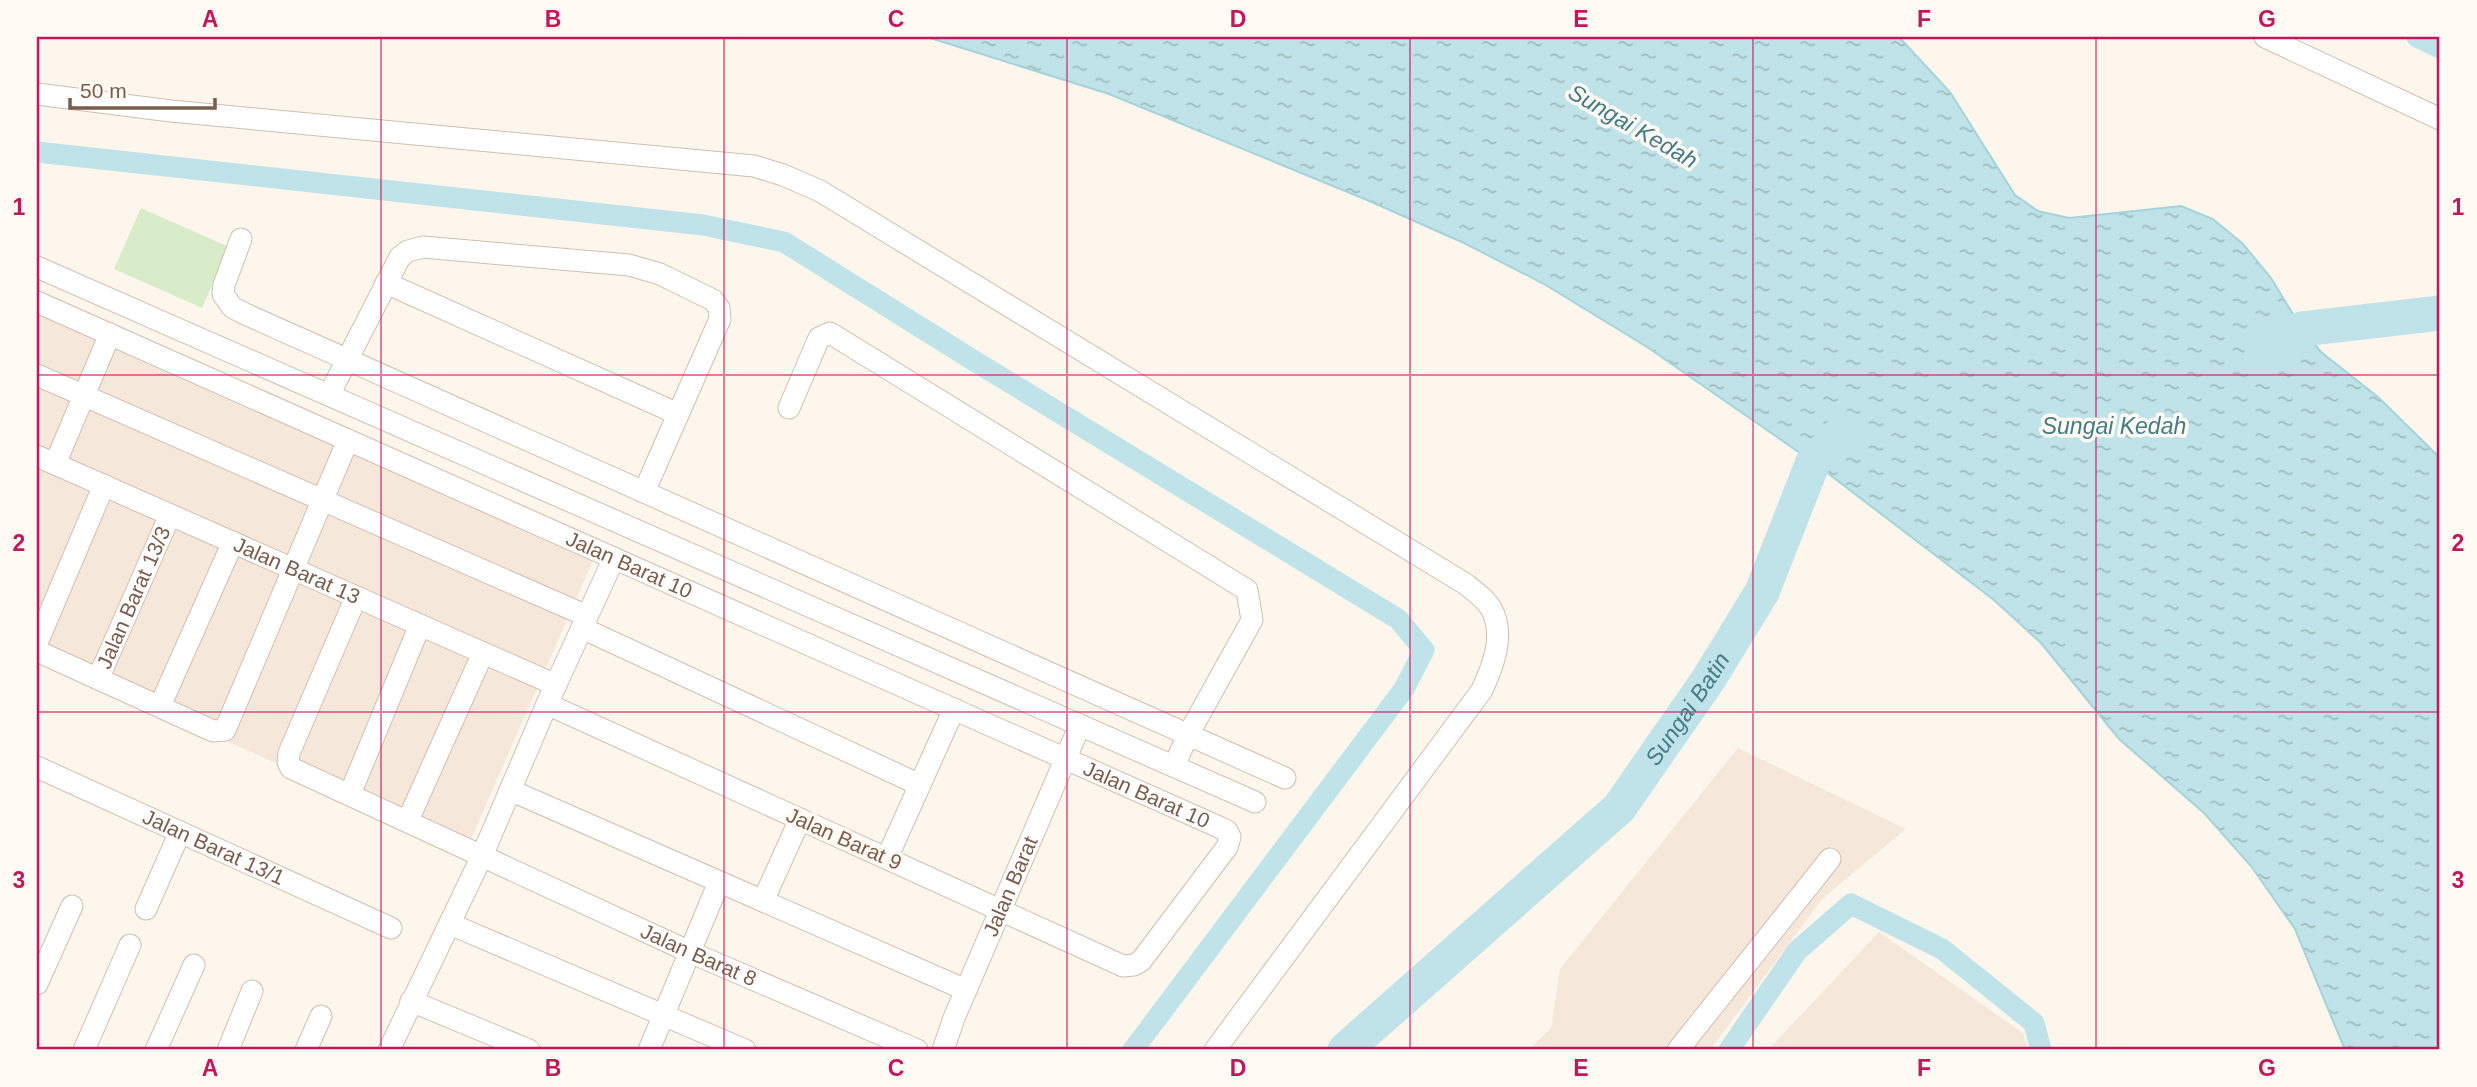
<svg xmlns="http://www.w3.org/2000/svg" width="2477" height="1087" font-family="Arial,sans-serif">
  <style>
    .residential { fill: #f5e8da }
    .grass { fill: #d8ecc9 }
    .water { fill: url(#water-ripples); stroke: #a5d3da; stroke-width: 2 }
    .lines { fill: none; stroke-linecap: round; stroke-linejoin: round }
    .canal { stroke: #bfe3e8; stroke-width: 21 }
    .river { stroke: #bfe3e8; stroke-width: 35 }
    .minor-casing { stroke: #d1beb0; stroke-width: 23 }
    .minor { stroke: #fff; stroke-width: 21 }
    .grid { fill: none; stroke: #c2185b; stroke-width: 2; stroke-opacity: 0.55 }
    .labels { text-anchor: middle; stroke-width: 7; stroke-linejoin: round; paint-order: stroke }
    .street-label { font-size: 21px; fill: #7a5c4d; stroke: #fffaf3 }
    .water-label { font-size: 23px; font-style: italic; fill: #437c86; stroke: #fffaf3 }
    .neatline { fill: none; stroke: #c2185b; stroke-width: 2.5 }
    .grid-label { font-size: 23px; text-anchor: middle; font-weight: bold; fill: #c2185b }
  </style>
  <defs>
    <pattern id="water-ripples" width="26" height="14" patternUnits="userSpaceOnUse" patternTransform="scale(1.75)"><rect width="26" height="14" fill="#bfe3e8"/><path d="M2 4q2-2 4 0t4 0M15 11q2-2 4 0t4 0" fill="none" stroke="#a0bbbe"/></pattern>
  </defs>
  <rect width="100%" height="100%" fill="#fdf6ec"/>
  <g class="residential">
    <path d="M37,289l565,251 -135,308 -430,-191z"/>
    <path d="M1738,748l168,81 -84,70 -112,151h-181l22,-22 9,-59z"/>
    <path d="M1879,932l144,101 5,17h-260z"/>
  </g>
  <path class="grass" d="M141,208l88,39 -27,61 -88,-39z"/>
  <path class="water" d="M927,37h972l51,55 65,103 23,16 31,7 112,-12 32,13 30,25 28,34 31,51 19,23 57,45 62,61v592h-95l-50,-121 -44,-63 -47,-53 -85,-74 -78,-96 -47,-43 -181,-138 -166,-115 -103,-63 -80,-41 -97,-43 -258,-106z"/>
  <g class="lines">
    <g class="canal">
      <path d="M2417,37l23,11"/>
      <path d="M37,152l666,73 81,17 192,120 422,257 26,31 -20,39 -271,361"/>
      <path d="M1729,1050l68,-99 54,-47 91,45 92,74 7,27"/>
    </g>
    <g class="river">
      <path d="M2262,353l40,-24 138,-16"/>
      <path id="s1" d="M1345,1050l274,-242 89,-128 54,-88 51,-130 33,-34"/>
    </g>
    <g class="minor-casing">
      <g id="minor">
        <path d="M2265,37l175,82"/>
        <path d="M37,94l134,17 583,55 29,9 37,16 644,392c9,7 22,16 28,27 13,26 1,56 -10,80l-267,360"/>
        <path d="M241,239l-17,46 -1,9 9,13 11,6 1042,465"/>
        <path d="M37,267l1218,535"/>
        <path d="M386,283l292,131"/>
        <path id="s2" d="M37,302l1182,525 8,4 3,6 -3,10 -86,114 -7,4 -11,1 -576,-262"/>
        <path d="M37,375l550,241"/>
        <path d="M329,395l71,-138 8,-6 15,-4 206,18 31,9 53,26 6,8 1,11 -76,173"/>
        <path d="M789,408l30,-70 11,-5 417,257 5,30 -64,115 -14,31"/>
        <path id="s3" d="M37,456l519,229"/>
        <path d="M55,464l55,-130"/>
        <path id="s4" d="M356,597l-67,156 -1,9 3,6 399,184 227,98"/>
        <path d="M582,628l338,157"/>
        <path d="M37,643l67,-158"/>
        <path d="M37,651l176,80 12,-1 123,-290"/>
        <path id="s5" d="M98,679l72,-164"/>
        <path d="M160,706l73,-164"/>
        <path id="s6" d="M37,767l354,161"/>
        <path d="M510,790l456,200"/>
        <path d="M350,794l70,-169"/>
        <path d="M408,820l75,-167"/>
        <path d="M887,858l67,-149"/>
        <path d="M763,901l37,-82"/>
        <path d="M146,909l34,-77"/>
        <path d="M450,924l295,126"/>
        <path d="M37,984l35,-78"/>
        <path d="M411,1001l118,49"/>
        <path d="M84,1050l46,-105"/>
        <path d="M156,1050l38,-85"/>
        <path d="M228,1050l24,-59"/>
        <path d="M306,1050l15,-34"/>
        <path d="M389,1050l93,-194 65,-152 67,-146"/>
        <path d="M649,1050l70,-168"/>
        <path id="s7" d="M943,1050l11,-32 126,-293"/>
        <path d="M1678,1050l152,-191"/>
      </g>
    </g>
    <use href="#minor" class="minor"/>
  </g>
  <path class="grid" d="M381,37v1013M724,37v1013M1067,37v1013M1410,37v1013M1753,37v1013M2096,37v1013M37,375h2403M37,712h2403"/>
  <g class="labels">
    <g class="street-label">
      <text dy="7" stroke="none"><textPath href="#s2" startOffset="648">Jalan Barat 10</textPath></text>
      <text dy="7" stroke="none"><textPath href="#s3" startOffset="284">Jalan Barat 13</textPath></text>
      <text dy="7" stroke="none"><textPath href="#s5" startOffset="89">Jalan Barat 13/3</textPath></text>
      <text dy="7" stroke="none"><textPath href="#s2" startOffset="1214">Jalan Barat 10</textPath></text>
      <text transform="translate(844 839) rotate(24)" y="7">Jalan Barat 9</text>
      <text dy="7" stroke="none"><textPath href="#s6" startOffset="194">Jalan Barat 13/1</textPath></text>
      <text dy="7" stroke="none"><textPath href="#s7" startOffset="177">Jalan Barat</textPath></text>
      <text dy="7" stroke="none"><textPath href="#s4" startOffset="634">Jalan Barat 8</textPath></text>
    </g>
    <g class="water-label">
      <text transform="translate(1633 126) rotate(30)" y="8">Sungai Kedah</text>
      <text x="2114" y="434">Sungai Kedah</text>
      <text dy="8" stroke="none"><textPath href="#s1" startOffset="486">Sungai Batin</textPath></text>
    </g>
  </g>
  <rect width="2477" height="1087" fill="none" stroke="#fffaf3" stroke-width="77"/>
  <path d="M70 98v10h145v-10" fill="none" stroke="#7a5c4d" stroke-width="3.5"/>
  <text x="80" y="98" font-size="21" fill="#7a5c4d" stroke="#fffaf3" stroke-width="5" paint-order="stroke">50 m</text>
  <rect x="38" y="38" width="2400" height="1010" class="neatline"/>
  <g class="grid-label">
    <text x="210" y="27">A</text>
    <text x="553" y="27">B</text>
    <text x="896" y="27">C</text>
    <text x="1238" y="27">D</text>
    <text x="1581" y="27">E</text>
    <text x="1924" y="27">F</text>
    <text x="2267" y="27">G</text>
    <text x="19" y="215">1</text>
    <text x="2458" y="215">1</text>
    <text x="19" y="551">2</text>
    <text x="2458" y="551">2</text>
    <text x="19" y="888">3</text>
    <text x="2458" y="888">3</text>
    <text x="210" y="1076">A</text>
    <text x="553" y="1076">B</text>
    <text x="896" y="1076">C</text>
    <text x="1238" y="1076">D</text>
    <text x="1581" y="1076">E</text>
    <text x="1924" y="1076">F</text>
    <text x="2267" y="1076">G</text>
  </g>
</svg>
